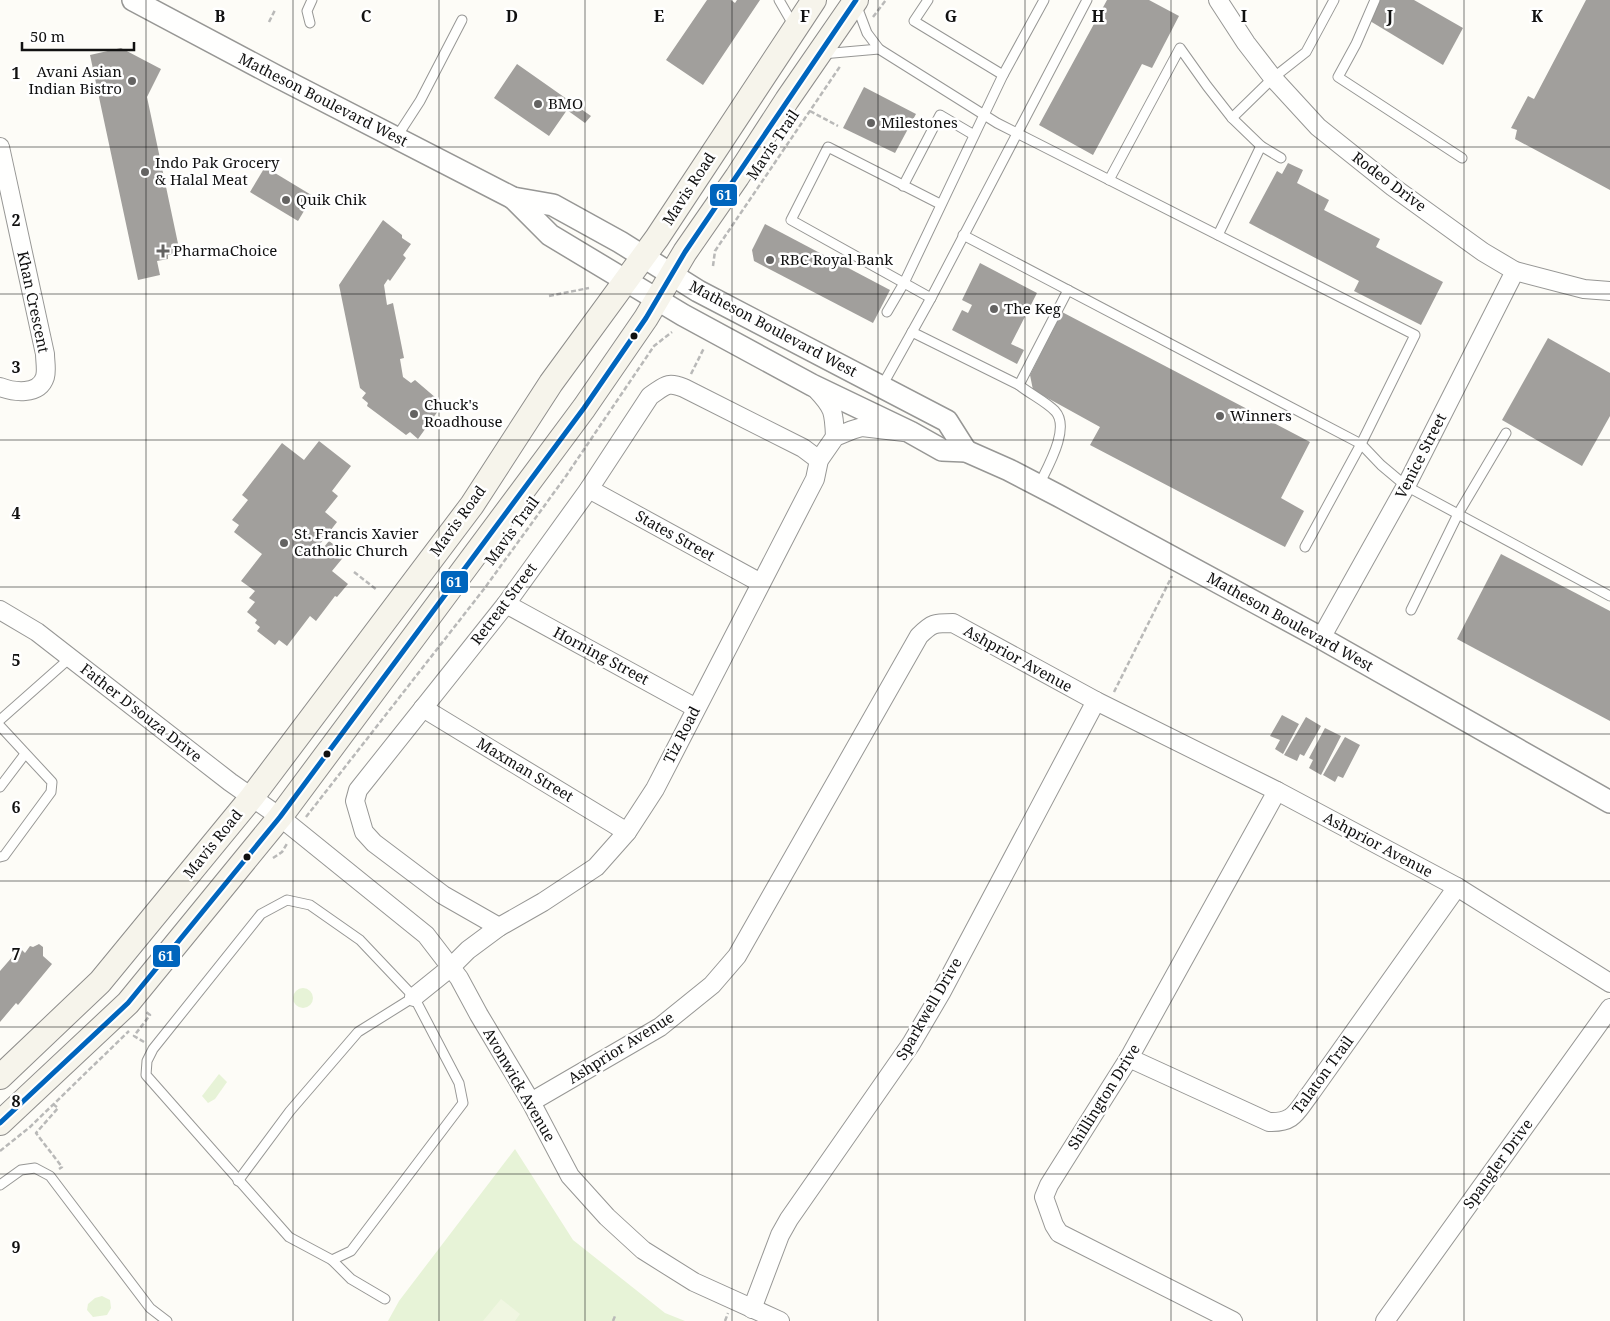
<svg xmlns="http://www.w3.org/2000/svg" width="1610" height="1321" font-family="'Noto Serif',serif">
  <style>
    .green { fill: #e7f3d7 }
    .pitch { fill: #f0f6e1 }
    .building { fill: #a19f9c }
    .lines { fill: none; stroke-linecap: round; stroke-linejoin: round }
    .service-casing { stroke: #979795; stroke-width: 11 }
    .minor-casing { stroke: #979795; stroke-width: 20 }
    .tertiary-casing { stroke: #979795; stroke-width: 24 }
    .secondary-casing { stroke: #8e8d8b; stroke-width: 26 }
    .path { stroke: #b9b9b8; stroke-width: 2.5; stroke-dasharray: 5 2.5; stroke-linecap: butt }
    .service { stroke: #fffffe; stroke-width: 9 }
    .minor { stroke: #fffffe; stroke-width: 18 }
    .tertiary { stroke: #fffffe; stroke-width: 21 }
    .secondary { stroke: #f6f4eb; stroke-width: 24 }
    .bus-1-casing { stroke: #fff; stroke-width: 9 }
    .bus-1 { stroke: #0065bd; stroke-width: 5 }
    .grid { fill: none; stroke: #111; stroke-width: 1; stroke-opacity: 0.55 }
    .poi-dot { fill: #646362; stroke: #fff; stroke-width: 2 }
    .bus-dot { fill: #111; stroke: #fff; stroke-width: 2 }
    .labels { text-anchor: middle; stroke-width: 5; stroke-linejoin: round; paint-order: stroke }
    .poi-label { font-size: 15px; fill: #111; stroke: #fff; text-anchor: start }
    .street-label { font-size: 15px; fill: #111; stroke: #fff }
    .grid-label { font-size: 16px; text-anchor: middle; font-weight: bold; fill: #111; stroke: #fff; stroke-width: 5; stroke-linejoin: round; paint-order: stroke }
    .line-badge { stroke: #fff; stroke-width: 2 }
    .badge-label { font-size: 14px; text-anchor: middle; font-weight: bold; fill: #fff }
  </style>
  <rect width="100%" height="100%" fill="#fdfcf7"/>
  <g class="green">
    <circle cx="303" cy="998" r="10"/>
    <path d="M219,1074l8,8 -12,17 -7,4 -6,-7z"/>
    <path d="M515,1149l58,91 92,73 20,8h-297l11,-20z"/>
    <path d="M102,1296l8,4 1,8 -4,7 -14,2 -6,-7 1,-6 7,-6z"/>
  </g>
  <path class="pitch" d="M501,1299l19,15 -5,7h-32z"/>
  <g class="building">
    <path d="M707,0h24l4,3 2,-3h23l-57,85 -37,-25z"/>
    <path d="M1107,0h42l30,16 -27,52 -10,-4 -49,91 -54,-30z"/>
    <path d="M1380,0h34l49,28 -20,37 -73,-44z"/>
    <path d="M1586,0h24v190l-95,-51 2,-9 -6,-2 17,-32 6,3z"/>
    <path d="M121,48l40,21 -14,28 33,156 -12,2v4l-11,2 3,14 -22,5 -48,-225z"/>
    <path d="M517,64l74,52 -6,7 -18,-13 -18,26 -55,-38z"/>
    <path d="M864,87l52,27 -21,39 -52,-25z"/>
    <path d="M1288,163l15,7 -6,13 32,17 -5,10 56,29 -4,8 67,35 -22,43 -67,-34 5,-10 -110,-58 28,-52 5,3z"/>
    <path d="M265,167l48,29 -15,25 -48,-29z"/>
    <path d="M383,220l19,15v3l9,6 -8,11 3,3 -16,23 -2,-2 -4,6 3,20 6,-2 11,55 -4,1 3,18 8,6 4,-3 28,24 -25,35 -8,-7 -4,3 -39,-29 1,-3 -6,-5 4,-5 -6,-5 -21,-103z"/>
    <path d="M765,224l125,66 -17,33 -119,-62 -2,-11z"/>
    <path d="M980,263l57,30 -26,51 13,6 -7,14 -65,-34 10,-20 6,3 4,-8 -10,-5z"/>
    <path d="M1062,312l248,130 -29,56 23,13 -19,36 -195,-102 10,-18 -67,-37 -3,-15z"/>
    <path d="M1548,338l62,35v43l-28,50 -80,-46z"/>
    <path d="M319,441l32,25 -19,25 6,5 -13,16 12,10 -17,22 4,3 5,-6 17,13 -14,17 16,13 -11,13 -2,-1 -19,25 -6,-5 -23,30 -8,-6 -4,5 -18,-14 3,-4 -5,-4 2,-3 -10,-8 8,-10 -6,-4 6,-7 -14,-10 21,-27 -28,-22 5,-7 -7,-5 16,-20 -6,-5 40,-52 22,17z"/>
    <path d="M1501,554l109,57v110l-153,-82z"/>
    <path d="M1282,715l17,9 -16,30 -8,-5 5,-9 -10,-4z"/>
    <path d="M1306,717l15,9 -17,30 -4,-2 -3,7 -13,-6z"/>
    <path d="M1325,728l16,8 -20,39 -12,-7 4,-8 -4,-2z"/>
    <path d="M1345,737l15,8 -17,33 -5,-2 -3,6 -12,-7z"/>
    <path d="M39,944l4,3v9l9,8 -34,41 -2,-2 -16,19v-51l20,-23 5,5 5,-7 3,1z"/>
  </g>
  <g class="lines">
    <g class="service-casing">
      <g id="service">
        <path d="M779,0l15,26"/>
        <path d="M928,0l-14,21 89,54"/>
        <path d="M1375,0l-19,44 -18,33 124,81"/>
        <path d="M856,4l11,29 12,16 118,74 418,212 -54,109 -56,103"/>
        <path d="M310,23l-3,-12 5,-11"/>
        <path d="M822,54l57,-5"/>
        <path d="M1232,118l41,-40 33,-26 28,-52"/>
        <path d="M396,138l24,-37 42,-81"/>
        <path d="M1109,180l71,-132 27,38 25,32 29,28 20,12"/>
        <path d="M903,186l37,-71 34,20"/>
        <path d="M963,235l398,209 20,21 25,21 204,110"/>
        <path d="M1218,235l43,-89"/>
        <path d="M931,298l-140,-78 37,-73 112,57"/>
        <path d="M887,312l17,-29 99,-208 41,-75"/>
        <path d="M912,332l107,53"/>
        <path d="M882,386l49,-88 156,-298"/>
        <path d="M1039,485c8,-17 32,-57 16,-74 -10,-10 -25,-17 -36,-26l49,-95"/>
        <path d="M1411,610l47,-96 48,-81"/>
        <path d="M0,720l70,-62"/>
        <path d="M0,726l52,56 -1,10 -47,64 -4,1"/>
        <path d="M0,787l25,-33"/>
        <path d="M287,900l23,5 50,35 54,57 45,86 4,20 -112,148 -19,9 -43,-23 -143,-162 1,-14 6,-12 108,-135z"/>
        <path d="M238,1181l52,-70 68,-79 56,-35"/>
        <path d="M0,1185l21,-15 14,-2 15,8 100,132 17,13"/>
        <path d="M332,1260l19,19 34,20"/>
      </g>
    </g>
    <g class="minor-casing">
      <g id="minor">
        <path d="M1218,0l28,43 27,35 45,49 75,60 90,65 32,19 69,18 26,2"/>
        <path d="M0,147l45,207c0,7 2,16 0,23 -6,19 -32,15 -45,10"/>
        <path d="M816,389c18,19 18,23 19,48"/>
        <path d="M589,489l172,94"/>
        <path d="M506,604l190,104"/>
        <path d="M0,610l37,22 193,150 50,35 146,118 33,43 20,37 52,87 39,74 37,41 36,33 51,32 86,39"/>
        <path d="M1321,638l85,-152 109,-215"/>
        <path d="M423,708l204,124"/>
        <path d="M499,927l-56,-32 -69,-52 -10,-11 -9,-31 3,-11 148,-186 83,-115 61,-93c15,-10 17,-15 34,-8l119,60 16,12"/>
        <path d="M414,997l36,-29 18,-18 31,-23 44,-25 53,-35 31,-35 28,-43 160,-310 4,-19 16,-23 17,-7 10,-3 42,5"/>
        <path d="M1129,1058l140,64c25,1 27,-10 41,-28l147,-207"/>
        <path d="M531,1102l129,-75 52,-42 25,-29 182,-320c13,-13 15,-13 34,-13l143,78 181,90 180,96 153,96"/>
        <path d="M752,1309l28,-74 9,-16 122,-175 30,-51 155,-292"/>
        <path d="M1233,1321l-174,-88 -5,-8 -10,-28 5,-12 80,-127 148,-267"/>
        <path d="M1385,1321l225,-313"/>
      </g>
    </g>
    <g class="tertiary-casing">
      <g id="tertiary">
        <path d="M133,0l145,77 235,121 40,7 67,37 78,49 249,130 19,30"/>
        <path d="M513,198l37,37 133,80 129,70 98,47 32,18 24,1 43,19 50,26 262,142 289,164"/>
      </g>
    </g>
    <g class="secondary-casing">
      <g id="secondary">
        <path d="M0,1077l100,-95 152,-185 220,-292 79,-122 106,-145 157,-238"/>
        <path d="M0,1123l128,-120 152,-186 304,-409 62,-90 39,-66 52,-75 50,-77 69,-100"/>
      </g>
    </g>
    <g class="path">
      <path d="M873,17l13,-17"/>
      <path d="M269,22l6,-12"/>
      <path d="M810,111l28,15"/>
      <path d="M713,266l2,-15 126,-186"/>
      <path d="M549,296l40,-8"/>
      <path d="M691,374l13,-26"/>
      <path d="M354,572l23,18"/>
      <path d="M1114,692l58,-116"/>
      <path d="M306,817l178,-228 82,-113 88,-130 18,-14"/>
      <path d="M273,858l9,-6 6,-10"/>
      <path d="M144,1042l-10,-6 16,-21 -5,-4"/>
      <path d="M53,1104l5,4 -22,25 26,34 -3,2"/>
      <path d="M0,1151l30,-24 99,-96"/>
      <path d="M613,1321l2,-5"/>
      <path d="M725,1321l3,-8"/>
    </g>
    <use href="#service" class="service"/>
    <use href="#minor" class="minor"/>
    <use href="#tertiary" class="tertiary"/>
    <use href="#secondary" class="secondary"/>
    <g class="bus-1-casing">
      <path id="bus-1" d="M0,1123l128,-120 152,-186 304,-409 62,-90 39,-66 171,-252"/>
    </g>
    <use href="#bus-1" class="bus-1"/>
  </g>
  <path class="grid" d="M146,0v1321M293,0v1321M439,0v1321M585,0v1321M732,0v1321M878,0v1321M1025,0v1321M1171,0v1321M1317,0v1321M1464,0v1321M0,147h1610M0,294h1610M0,440h1610M0,587h1610M0,734h1610M0,881h1610M0,1027h1610M0,1174h1610"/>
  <g class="poi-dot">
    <circle cx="132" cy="81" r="5"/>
    <circle cx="538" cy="104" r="5"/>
    <circle cx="871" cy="123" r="5"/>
    <circle cx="145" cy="172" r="5"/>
    <circle cx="286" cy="200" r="5"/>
    <path d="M160.5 243.5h5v5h5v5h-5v5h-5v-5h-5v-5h5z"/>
    <circle cx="770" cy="260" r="5"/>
    <circle cx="994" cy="309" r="5"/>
    <circle cx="414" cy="414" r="5"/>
    <circle cx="1220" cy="416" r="5"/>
    <circle cx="284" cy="543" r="5"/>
  </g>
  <g class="bus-dot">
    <circle cx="634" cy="336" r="4.5"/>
    <circle cx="327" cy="754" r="4.5"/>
    <circle cx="247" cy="857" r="4.5"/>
  </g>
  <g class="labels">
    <g class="poi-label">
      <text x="122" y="77" text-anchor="end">Avani Asian<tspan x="122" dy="17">Indian Bistro</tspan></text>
      <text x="548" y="109">BMO</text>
      <text x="881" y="128">Milestones</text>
      <text x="155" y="168">Indo Pak Grocery<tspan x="155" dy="17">&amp; Halal Meat</tspan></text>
      <text x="296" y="205">Quik Chik</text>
      <text x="173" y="256">PharmaChoice</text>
      <text x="780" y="265">RBC Royal Bank</text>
      <text x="1004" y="314">The Keg</text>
      <text x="424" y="410">Chuck's<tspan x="424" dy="17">Roadhouse</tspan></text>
      <text x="1230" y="421">Winners</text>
      <text x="294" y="539">St. Francis Xavier<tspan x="294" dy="17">Catholic Church</tspan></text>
    </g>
    <g class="street-label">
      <text transform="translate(323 100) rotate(27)" y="5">Matheson Boulevard West</text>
      <text transform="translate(773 145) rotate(-56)" y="5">Mavis Trail</text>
      <text transform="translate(1389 182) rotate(37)" y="5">Rodeo Drive</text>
      <text transform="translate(689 189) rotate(-57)" y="5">Mavis Road</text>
      <text transform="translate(33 302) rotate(78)" y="5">Khan Crescent</text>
      <text transform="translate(773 329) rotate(28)" y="5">Matheson Boulevard West</text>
      <text transform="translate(1421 456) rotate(-63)" y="5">Venice Street</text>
      <text transform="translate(458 521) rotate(-54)" y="5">Mavis Road</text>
      <text transform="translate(512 531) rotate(-54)" y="5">Mavis Trail</text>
      <text transform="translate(675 536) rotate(29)" y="5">States Street</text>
      <text transform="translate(504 604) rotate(-53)" y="5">Retreat Street</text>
      <text transform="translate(1290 622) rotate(29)" y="5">Matheson Boulevard West</text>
      <text transform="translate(601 656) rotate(28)" y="5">Horning Street</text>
      <text transform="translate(1018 659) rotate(29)" y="5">Ashprior Avenue</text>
      <text transform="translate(141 713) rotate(38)" y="5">Father D'souza Drive</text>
      <text transform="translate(682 735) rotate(-63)" y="5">Tiz Road</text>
      <text transform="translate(525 770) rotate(31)" y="5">Maxman Street</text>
      <text transform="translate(213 844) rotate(-51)" y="5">Mavis Road</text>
      <text transform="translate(1378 845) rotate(28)" y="5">Ashprior Avenue</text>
      <text transform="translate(929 1009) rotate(-60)" y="5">Sparkwell Drive</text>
      <text transform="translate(621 1048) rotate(-32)" y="5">Ashprior Avenue</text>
      <text transform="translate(1323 1075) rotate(-54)" y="5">Talaton Trail</text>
      <text transform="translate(519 1085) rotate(60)" y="5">Avonwick Avenue</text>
      <text transform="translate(1104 1097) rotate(-58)" y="5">Shillington Drive</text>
      <text transform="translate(1498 1164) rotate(-54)" y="5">Spangler Drive</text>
    </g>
  </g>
  <g class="grid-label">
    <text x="220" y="22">B</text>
    <text x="366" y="22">C</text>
    <text x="512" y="22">D</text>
    <text x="659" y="22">E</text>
    <text x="805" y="22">F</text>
    <text x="951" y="22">G</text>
    <text x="1098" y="22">H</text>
    <text x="1244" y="22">I</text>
    <text x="1390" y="22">J</text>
    <text x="1537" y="22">K</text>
    <text x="16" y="79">1</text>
    <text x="16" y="226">2</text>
    <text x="16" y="373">3</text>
    <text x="16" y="519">4</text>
    <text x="16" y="666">5</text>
    <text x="16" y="813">6</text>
    <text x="16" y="960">7</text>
    <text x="16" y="1107">8</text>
    <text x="16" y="1253">9</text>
  </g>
  <g class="line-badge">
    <rect x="709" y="183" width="29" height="24" rx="5" fill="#0065bd"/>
    <rect x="440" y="570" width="29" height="24" rx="5" fill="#0065bd"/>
    <rect x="152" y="944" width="29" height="24" rx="5" fill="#0065bd"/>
  </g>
  <g class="badge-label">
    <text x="724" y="200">61</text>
    <text x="454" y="587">61</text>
    <text x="166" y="961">61</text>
  </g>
  <path d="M22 42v8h112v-8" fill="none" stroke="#111111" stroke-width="2.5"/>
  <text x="30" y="42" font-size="15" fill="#111111" stroke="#ffffff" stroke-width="4" paint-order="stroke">50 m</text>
</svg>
